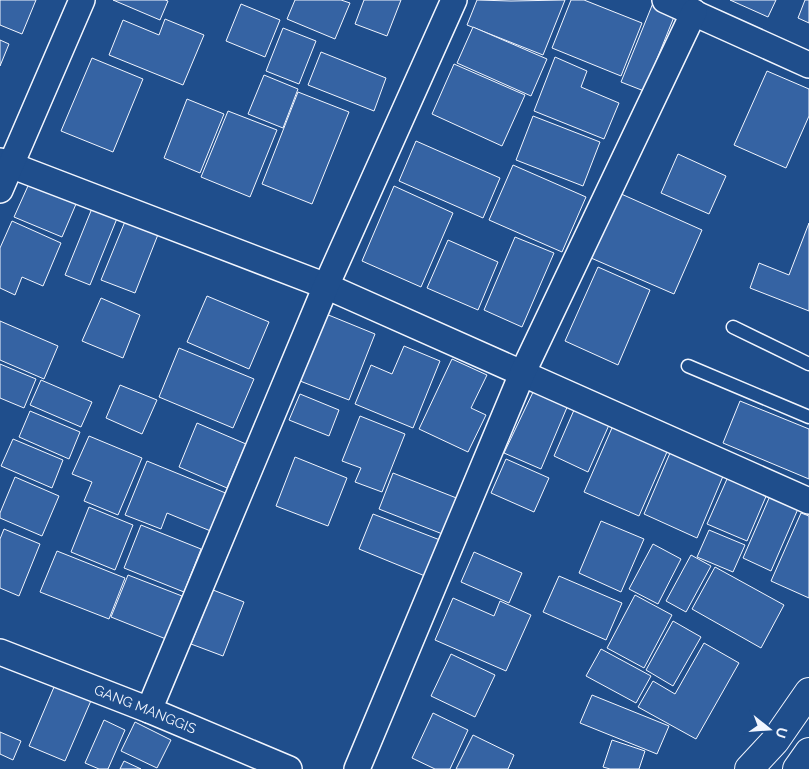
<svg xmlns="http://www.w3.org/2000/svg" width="809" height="769" font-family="Raleway,sans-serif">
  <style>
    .building { fill: #3563a3; stroke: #f2f6ff }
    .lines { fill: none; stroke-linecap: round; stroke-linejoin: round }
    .lane-casing { stroke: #f2f6ff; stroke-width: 15 }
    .street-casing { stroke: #f2f6ff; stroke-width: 28 }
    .highway-casing { stroke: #f2f6ff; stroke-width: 30 }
    .lane { stroke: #1f4e8c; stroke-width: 12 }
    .street { stroke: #1f4e8c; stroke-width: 25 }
    .highway { stroke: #1f4e8c; stroke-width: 28 }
    .labels { text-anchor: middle; stroke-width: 4; stroke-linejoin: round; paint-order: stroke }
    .street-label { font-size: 14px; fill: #f2f6ff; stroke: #1f4e8c }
  </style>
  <rect width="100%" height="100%" fill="#1f4e8c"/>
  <g class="building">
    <path d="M0,0h36l-14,34 -22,-9z"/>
    <path d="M113,0h52l3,1 -8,19z"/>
    <path d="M295,0h46l9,3 -15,36 -48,-20z"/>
    <path d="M364,0h37l-14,36 -32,-12z"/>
    <path d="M477,0l34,1 54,-1 -22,55 -76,-30z"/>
    <path d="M571,0h13l58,23 -21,53 -69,-28z"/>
    <path d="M730,0h46l-8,17z"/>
    <path d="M805,0h4v23l-11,-5z"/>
    <path d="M653,3l23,9 -32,79 -23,-9z"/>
    <path d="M241,4l39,16 -15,37 -39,-16z"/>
    <path d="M165,19l39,16 -21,50 -74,-30 14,-35 36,15z"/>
    <path d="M473,27l74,32 -16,37 -74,-33z"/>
    <path d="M283,28l33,13 -17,43 -33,-13z"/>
    <path d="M0,40l9,4 -9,22z"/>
    <path d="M321,52l65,26 -12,33 -66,-26z"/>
    <path d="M555,57l32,14 -6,16 38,16 -15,36 -70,-28z"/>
    <path d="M92,58l51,21 -30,73 -52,-21z"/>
    <path d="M454,64l71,31 -23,51 -70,-32z"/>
    <path d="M767,71l42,18v27l-23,52 -52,-23z"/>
    <path d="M264,75l34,14 -15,39 -35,-14z"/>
    <path d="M298,92l51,20 -37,92 -50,-20z"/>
    <path d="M187,99l37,15 -24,59 -36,-15z"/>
    <path d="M228,111l49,19 -27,67 -49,-20z"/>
    <path d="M533,116l67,26 -17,44 -67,-26z"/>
    <path d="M416,141l84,37 -17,40 -84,-37z"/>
    <path d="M678,154l48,22 -17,38 -48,-21z"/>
    <path d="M513,165l73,32 -24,55 -73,-32z"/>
    <path d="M32,177l47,20 -17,40 -48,-20z"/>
    <path d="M394,186l59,27 -32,74 -59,-26z"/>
    <path d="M619,193l83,37 -28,64 -83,-36z"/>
    <path d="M95,201l25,10 -30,74 -25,-10z"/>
    <path d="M126,219l33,13 -24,61 -34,-13z"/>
    <path d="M12,221l49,22 -18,43 -21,-9 -7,18 -15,-7v-40z"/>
    <path d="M809,223v88l-59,-23 9,-25 30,12z"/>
    <path d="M515,237l39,16 -32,74 -38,-17z"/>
    <path d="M448,240l50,22 -20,48 -51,-22z"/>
    <path d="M598,267l52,23 -32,75 -53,-24z"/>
    <path d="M207,296l62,26 -20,47 -62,-27z"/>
    <path d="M101,298l39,17 -17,43 -41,-17z"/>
    <path d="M326,314l49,20 -26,66 -49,-19z"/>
    <path d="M0,321l58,25 -14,33 -44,-19z"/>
    <path d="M404,346l36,15 -27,67 -58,-24 16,-39 21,9z"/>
    <path d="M179,348l75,31 -21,49 -74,-31z"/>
    <path d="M452,359l35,16 -16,33 15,7 -18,37 -49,-23z"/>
    <path d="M0,364l36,15 -12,29 -24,-10z"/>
    <path d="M41,380l51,22 -11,25 -51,-22z"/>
    <path d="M120,385l37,15 -15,34 -36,-16z"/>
    <path d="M534,390l34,15 -27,64 -37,-16z"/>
    <path d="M300,394l39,16 -10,26 -40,-16z"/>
    <path d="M740,401l69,28v50l-86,-36z"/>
    <path d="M574,410l35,15 -21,47 -34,-16z"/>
    <path d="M30,411l50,21 -11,27 -50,-22z"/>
    <path d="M360,416l45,18 -23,58 -27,-10 6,-14 -19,-7z"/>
    <path d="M615,421l55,24 -31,71 -55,-24z"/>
    <path d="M197,423l49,21 -19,44 -48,-21z"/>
    <path d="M89,436l53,22 -24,57 -34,-14 8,-19 -20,-8z"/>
    <path d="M13,439l50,21 -11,28 -51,-22z"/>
    <path d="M673,446l53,23 -29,69 -53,-24z"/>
    <path d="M295,457l52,21 -19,48 -52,-20z"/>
    <path d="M506,459l43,19 -15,34 -43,-19z"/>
    <path d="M147,461l81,33 -15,38 -46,-19 -6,16 -36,-14z"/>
    <path d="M731,470l39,17 -23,54 -40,-17z"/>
    <path d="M393,473l66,26 -14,36 -66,-26z"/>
    <path d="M15,477l44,19 -17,40 -42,-18v-5z"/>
    <path d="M773,489l28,13 -30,69 -28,-13z"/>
    <path d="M89,507l44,18 -18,45 -44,-18z"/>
    <path d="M801,513l8,3v82l-38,-17z"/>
    <path d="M373,514l67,26 -15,36 -66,-27z"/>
    <path d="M601,521l43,18 -23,53 -42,-19z"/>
    <path d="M141,525l60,24 -17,43 -60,-24z"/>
    <path d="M4,529l36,15 -21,52 -19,-8v-49z"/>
    <path d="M709,530l36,15 -12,27 -36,-15z"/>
    <path d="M653,544l28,15 -23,45 -29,-15z"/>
    <path d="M57,551l68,27 -16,41 -69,-27z"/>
    <path d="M474,552l48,21 -13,30 -48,-21z"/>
    <path d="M691,555l20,11 -25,46 -20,-11z"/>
    <path d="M715,567l69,38 -23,43 -69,-39z"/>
    <path d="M128,575l54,21 -16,43 -55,-22z"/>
    <path d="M559,576l63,27 -16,37 -63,-28z"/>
    <path d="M213,590l31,12 -21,54 -32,-12z"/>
    <path d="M635,595l37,20 -28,53 -37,-20z"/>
    <path d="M453,598l41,18 6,-15 31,14 -25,56 -71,-31z"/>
    <path d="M673,621l28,16 -28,49 -27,-16z"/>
    <path d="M704,643l35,20 -43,76 -58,-32 15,-26 22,13z"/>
    <path d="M601,649l50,27 -15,27 -50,-27z"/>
    <path d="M451,654l44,21 -20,42 -44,-21z"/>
    <path d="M57,680l36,16 -28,65 -36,-15z"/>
    <path d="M592,695l77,31 -12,28 -77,-31z"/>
    <path d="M433,713l35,17 -18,39h-15l-23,-11z"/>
    <path d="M104,720l21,10 -17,39h-9l-14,-6z"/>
    <path d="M135,722l36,18 -14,28 -36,-17z"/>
    <path d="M0,732l21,9 -8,19 -13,-6z"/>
    <path d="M473,735l41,20 -6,14h-52z"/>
    <path d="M612,740l33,11 -6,18h-29l-7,-2z"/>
    <path d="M124,761l17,8h-21z"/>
  </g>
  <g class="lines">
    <g class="lane-casing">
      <g id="lane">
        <path d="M733,327l76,37"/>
        <path d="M688,366l121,51"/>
      </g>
    </g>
    <g class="street-casing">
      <g id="street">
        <path d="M665,0l144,65"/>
        <path d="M0,161l326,125 483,215"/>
        <path d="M0,190l82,-190"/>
        <path id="s1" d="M0,652l149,58 140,59"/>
        <path d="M149,710l177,-424 128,-286"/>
        <path d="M357,769l165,-395 172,-362"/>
      </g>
    </g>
    <g class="highway-casing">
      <g id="highway">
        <path d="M749,769l26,-28 34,-49"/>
        <path d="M797,769l12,-17"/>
      </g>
    </g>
    <use href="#lane" class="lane"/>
    <use href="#street" class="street"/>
    <use href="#highway" class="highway"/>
  </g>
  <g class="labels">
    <g class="street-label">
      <text dy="5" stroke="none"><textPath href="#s1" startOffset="156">GANG MANGGIS</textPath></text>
    </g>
  </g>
  <g transform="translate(769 729) rotate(107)" stroke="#1f4e8c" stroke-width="4" paint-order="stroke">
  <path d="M0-4L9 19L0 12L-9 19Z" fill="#f2f6ff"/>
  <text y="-8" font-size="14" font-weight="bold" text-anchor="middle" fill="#f2f6ff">U</text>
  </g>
</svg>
